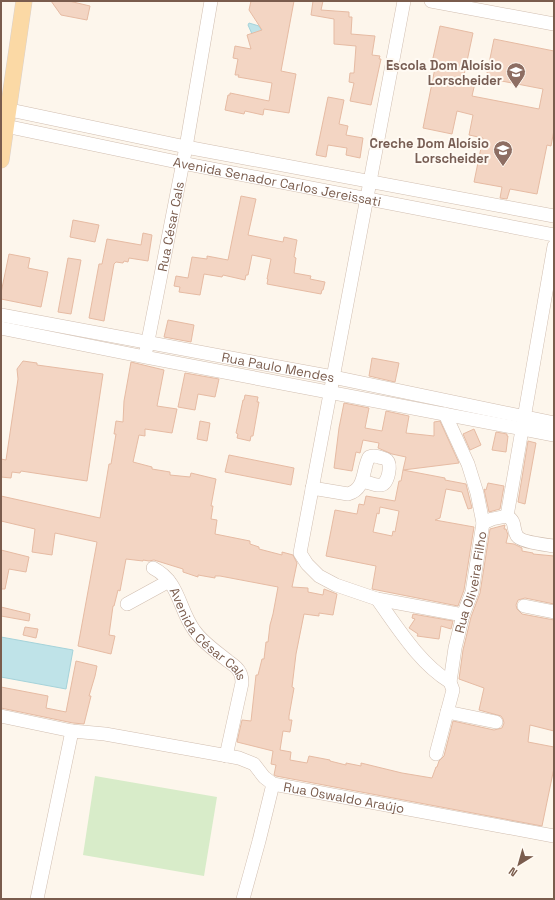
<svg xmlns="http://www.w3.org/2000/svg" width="555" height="900" font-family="'Space Grotesk',sans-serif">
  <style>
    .green { fill: #d8ecc9 }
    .water { fill: #bfe3e8; stroke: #a5d3da }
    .building { fill: #f3d5c3; stroke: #e6bba3; fill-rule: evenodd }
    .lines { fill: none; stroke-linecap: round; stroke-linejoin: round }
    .minor-casing { stroke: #d1beb0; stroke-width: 14 }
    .major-casing { stroke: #dad1cd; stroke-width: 17 }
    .minor { stroke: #fff; stroke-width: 13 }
    .major { stroke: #fbd9a5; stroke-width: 16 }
    .labels { text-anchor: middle; stroke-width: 4; stroke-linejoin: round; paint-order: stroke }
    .education-label { font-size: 13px; font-weight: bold; fill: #785e54; stroke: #fffaf3; text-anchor: end }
    .street-label { font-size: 13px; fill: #7a5c4d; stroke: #fffaf3 }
  </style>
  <rect width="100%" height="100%" fill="#fdf6ec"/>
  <path class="green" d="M95,776l122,21 -13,79 -121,-21z"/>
  <g class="water">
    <path d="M249,23l10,3 5,8h-12l-4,-9z"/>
    <path d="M1,637l72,13 -7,39 -65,-12z"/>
  </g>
  <g class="building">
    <path d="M51,1h18l21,5 -3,14 -26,-5z"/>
    <path d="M251,1h43l-13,70 15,3 -7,39 -25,-4 -1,6 -18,-4 -1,3 -19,-4 3,-15h2v-2l39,8 3,-18 -34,-6 1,-2h-4l3,-16 -5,-1 2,-12 16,3 -4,-14 15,-5 -13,-20z"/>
    <path d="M313,1h10l-2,9 28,2v5h3l-1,17 24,2 -3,19 8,1 -1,3h2l-10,46 -21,-4 4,-18 -5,-1 1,-9h4l2,-27 -22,-2v-25l-23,-4z"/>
    <path d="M440,26l33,7 -10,47 12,3 -3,13 67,13 4,-20 -57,-11 8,-39 60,12v79l-3,16 -4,-1 -10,49 -27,-5 -3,10 -7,-1 2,-11 -28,-5 9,-44 -14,-3 4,-20 -16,-4 -5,23 -29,-6 12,-60 -4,-1z"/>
    <path d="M328,97l16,3 -5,24 9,2 -2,9 17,3 -3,20 -14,-3 1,-7 -19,-3 -2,12 -10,-2z"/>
    <path d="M241,196l15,3 -8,36 35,7 1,-5 13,3 -3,17 2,1 -2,15 17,3 -1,3 15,3 -2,8h-1l-1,4 -54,-10 1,-5h-1l4,-20 -19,-4 -4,20h-2l-1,5 -22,-5 -1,2 -18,-3 -4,21 -21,-3 1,-5 -6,-1 2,-10 12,2 4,-21 15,2v-3l21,4z"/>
    <path d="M73,220l26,5 -4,17 -25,-5z"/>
    <path d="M143,233l9,2 -4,26 -19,-3 -1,4 -4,-1 -1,2 -7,-1 -2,2 -10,57 -15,-3 10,-54h3l5,-25 34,6z"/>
    <path d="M9,254l21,4 -2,10 20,4 -7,35 -40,-8v-6z"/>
    <path d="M68,258l13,2 -10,54 -13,-2z"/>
    <path d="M168,320l26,5 -3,17 -27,-5z"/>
    <path d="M372,358l27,5 -4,19 -26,-6z"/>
    <path d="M23,361l14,2v2l66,9 -16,107 -66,-10 -1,2 -8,-1 -1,6 -10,-1v-18l5,1 12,-81 -1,-10z"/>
    <path d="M131,362l33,8 -7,36 20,3 -5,24 -27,-4v7l-6,-1 -6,27 19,5v2l18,3v3l20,2 1,-4 25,6 -5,27h2l-2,13 6,1 -2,14 35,7v3l9,3v2l23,6v-3l11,3 4,8 -5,24 16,1v4l15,3 1,-6 13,5 -4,21 -14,-2v3l-15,-2 -8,40 -4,33 2,1 -5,28v4h3l-2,12 -7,-1 -3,19 11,2 -1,8 17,3 2,-7 21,4v1l16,4v-2l15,3v-3l41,10 30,5 4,-11h1l2,-6 5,-5 9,-35 41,9 8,-2 2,-5 -1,-4 -2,-3 -22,-6 5,-22 -25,-9 4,-29 8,-33 9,-24 10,-64 15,-4 -1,4h2l2,6 -2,8 8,1 8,4v3l11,2v1l21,2v48l-29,-6 -7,2 -2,5 1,4 5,5 32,6v111l-24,-6 -2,17 26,5v21l-12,58 -266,-50 -2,-1 2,-10 -5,-1 2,-13 -36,-9 5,-22 9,1 5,-46h2l4,-16h2l2,-17h2l2,-17 3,-11 5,-27 -58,-11h-5v2l-17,-3v2l-15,-5v-3l-29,-9 -5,1 -6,-1v1l-17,-2 -6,32 -2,-1 -4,16h-1l-4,29 6,1 -4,18 -33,-8 19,-104 -42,-9 -3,22 -20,-3 3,-23 -34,-8v-25l99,22 9,-54h2l5,-30h-2l2,-13 7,1 1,-21z"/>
    <path d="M185,373l34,6 -4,18 -17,-3 -3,16 -17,-3z"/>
    <path d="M245,395l13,2 -1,5h2l-6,34h-2l-1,5 -13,-3 1,-4 -2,-1 7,-33h1z"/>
    <path d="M344,403l25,5 -4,20 17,3 4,-20 23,5 -3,17 28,3v-14l6,-1 19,42 -56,7 3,-13 -14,-3 -14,-6 1,-5 -16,-3 -3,13 -4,-1 -4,19 -18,-3 5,-40z"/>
    <path d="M200,421l10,2 -3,18 -10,-2z"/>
    <path d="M474,429l7,16 -11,5 -7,-16z"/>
    <path d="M496,432l11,2v2h1l-2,16 -14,-2z"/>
    <path d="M528,441l8,2 -11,61 -7,-2z"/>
    <path d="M229,455l65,13 -3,17 -66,-13z"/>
    <path d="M403,470l42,8v2l21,4 6,24 -4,1 -6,-17 -16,-3 -6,29 -5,2 39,7 -10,63 -6,16 -86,-17 4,-23 -50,-10 9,-46 22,4 2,-10 5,1 2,-9 29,5 4,-20h2zM380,507l19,4 -4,21 -2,-1 -1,5 -19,-4 4,-19 2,1z"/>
    <path d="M488,483l16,3 -4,23 -11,3 -5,-23 2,1z"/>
    <path d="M1,550l28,7 -3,15 -17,-3 -4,20h-4z"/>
    <path d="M1,607l29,7 -1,7 -28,-5z"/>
    <path d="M413,614l40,7 -2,8 -10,-3 -2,13 -22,-3 1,-2 -9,-6 6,-9 -3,-1z"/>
    <path d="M25,627l13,2 -2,9 -13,-3z"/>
    <path d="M76,661l21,5 -2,10 -6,20h2l-7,28 -11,-1 -72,-15v-21l47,9 -2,12 20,4z"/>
  </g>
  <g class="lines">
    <g class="minor-casing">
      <g id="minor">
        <path d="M404,1l-104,552 7,11 12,12 17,9 41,14 86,16"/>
        <path d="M431,1l123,23"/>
        <path d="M1,108l185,39 368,69"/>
        <path id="s1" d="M1,125l181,38 372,72"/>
        <path id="s2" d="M1,315l332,62 221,46"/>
        <path d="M1,328l144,29 409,78"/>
        <path id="s3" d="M146,351l40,-204 25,-146"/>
        <path d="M312,488l36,6c18,-5 14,-24 21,-37 4,-2 6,-1 10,0 3,1 6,1 8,3 5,5 1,24 -6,25 -6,1 -13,-3 -19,-4"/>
        <path d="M507,516l47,-270"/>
        <path d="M483,523l9,-4 15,-3c10,6 5,12 10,20 4,6 29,9 37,10"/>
        <path id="s4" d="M153,568c27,14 25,40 41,62 8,12 23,22 34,31 4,3 9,6 11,10 3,4 3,8 3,12l-16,73"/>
        <path d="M377,599c21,29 42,64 73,83"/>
        <path d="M127,604l42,-23"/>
        <path d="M524,606l30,6"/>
        <path d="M447,712l49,10"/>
        <path id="s5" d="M1,716l71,15 33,3 134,24 15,6 10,13 9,7 281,52"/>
        <path id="s6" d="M436,754l17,-64 -3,-8 5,-34 8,-33 9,-23 11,-69 -6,-30 -9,-29 -23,-50"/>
        <path d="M37,899l35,-168"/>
        <path d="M243,899l16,-58 14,-57"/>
      </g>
    </g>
    <g class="major-casing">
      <path id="major" d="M1,160l23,-159"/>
    </g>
    <use href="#minor" class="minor"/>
    <use href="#major" class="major"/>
  </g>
  <defs>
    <g id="school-pin" transform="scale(1)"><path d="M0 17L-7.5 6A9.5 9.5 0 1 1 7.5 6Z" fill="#8d6e63" stroke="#fffaf3"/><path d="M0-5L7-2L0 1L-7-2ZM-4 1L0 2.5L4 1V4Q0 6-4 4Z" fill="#fff"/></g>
  </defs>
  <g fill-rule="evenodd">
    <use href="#school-pin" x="516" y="72"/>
    <use href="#school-pin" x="503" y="150"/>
  </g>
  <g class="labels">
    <g class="education-label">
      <text x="502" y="70">Escola Dom Aloísio<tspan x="502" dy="15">Lorscheider</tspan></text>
      <text x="489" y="148">Creche Dom Aloísio<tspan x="489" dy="15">Lorscheider</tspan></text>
    </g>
    <g class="street-label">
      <text dy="5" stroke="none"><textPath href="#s1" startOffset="282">Avenida Senador Carlos Jereissati</textPath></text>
      <text dy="5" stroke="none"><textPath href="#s3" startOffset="127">Rua César Cals</textPath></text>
      <text dy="5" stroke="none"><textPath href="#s2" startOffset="282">Rua Paulo Mendes</textPath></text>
      <text dy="5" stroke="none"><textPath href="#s6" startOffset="177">Rua Oliveira Filho</textPath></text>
      <text dy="5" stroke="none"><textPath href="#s4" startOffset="88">Avenida César Cals</textPath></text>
      <text dy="5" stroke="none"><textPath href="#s5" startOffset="358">Rua Oswaldo Araújo</textPath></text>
    </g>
  </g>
  <rect width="555" height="900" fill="none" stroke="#7a5c4d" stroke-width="4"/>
  <g transform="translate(519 864) rotate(217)" stroke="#fffaf3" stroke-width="3" paint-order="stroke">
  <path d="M0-3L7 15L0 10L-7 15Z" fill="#7a5c4d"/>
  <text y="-6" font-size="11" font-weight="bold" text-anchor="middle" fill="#7a5c4d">N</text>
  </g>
</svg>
